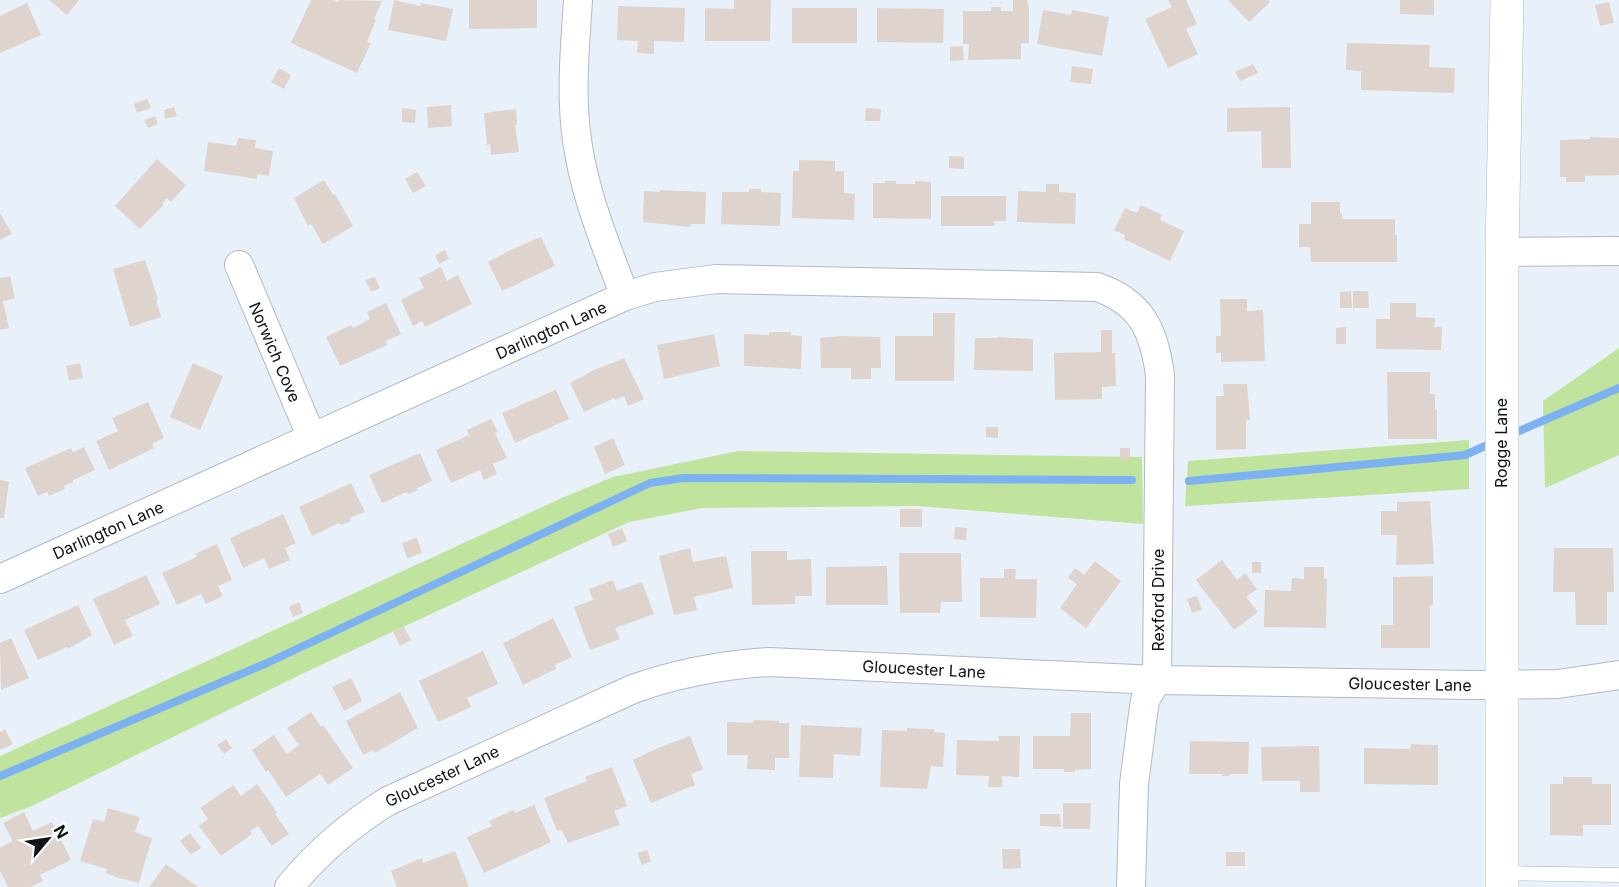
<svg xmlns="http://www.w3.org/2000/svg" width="1619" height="887" font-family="Inter,sans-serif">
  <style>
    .green { fill: #c0e49d }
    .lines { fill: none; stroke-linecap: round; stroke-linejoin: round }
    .stream { stroke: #7cb2f1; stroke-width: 8 }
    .building { fill: #dfd3cd }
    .service-casing { stroke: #b1b9c2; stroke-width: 15 }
    .minor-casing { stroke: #b1b9c2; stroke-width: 30 }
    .tertiary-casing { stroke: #b1b9c2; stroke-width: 34 }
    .service { stroke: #fff; stroke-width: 14 }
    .minor { stroke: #fff; stroke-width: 28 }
    .tertiary { stroke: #fff; stroke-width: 33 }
    .labels { text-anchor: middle; stroke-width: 6; stroke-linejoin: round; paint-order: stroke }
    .street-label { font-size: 16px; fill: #0e1013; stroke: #fbfdff }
  </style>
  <rect width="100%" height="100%" fill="#e8f1fa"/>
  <g class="green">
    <path d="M1619,348v107l-74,33 -2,-87z"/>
    <path d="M1469,440v49l-284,17 3,-45z"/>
    <path d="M738,451l404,6 1,67 -226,-18 -214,2 -74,14 -321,149 -276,135 -32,12v-62l564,-259 49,-20z"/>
  </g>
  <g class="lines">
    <g class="stream">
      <path d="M1510,435l109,-47"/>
      <path d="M1189,481l276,-26 29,-13"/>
      <path d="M0,776l267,-113 383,-180 33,-5 449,2"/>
    </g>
  </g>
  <g class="building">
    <path d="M49,0h30l-12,15z"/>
    <path d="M311,0h22l5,2 1,-2 43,1 -8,18 2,1 -9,22 4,1 -14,30 -66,-30z"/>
    <path d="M394,0l26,6 1,-3 32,6 -7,32 -58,-11z"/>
    <path d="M469,0h68v28l-68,1z"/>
    <path d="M734,0h37l-1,41h-65v-33l29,1z"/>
    <path d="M1013,0h14l2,10v33h-8v16l-53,1 1,-16h-6v-33h28v-4h10v4h12z"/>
    <path d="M1168,0h18l11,24 -11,5 12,25 -30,14 -23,-49 27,-12z"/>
    <path d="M1228,0h40l2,2 -21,20z"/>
    <path d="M1400,0h34v15l-34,-1z"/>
    <path d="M1609,2l5,21 -14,3 -5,-21z"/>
    <path d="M27,3l14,32 -41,18v-37z"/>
    <path d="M618,6l67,2 -1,34 -30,-1v13l-17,-1 1,-12 -21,-1z"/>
    <rect x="792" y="8" width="65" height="35"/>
    <path d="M877,8l67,1 -1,34 -66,-1z"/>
    <path d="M1043,10l28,5 1,-5 37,7 -7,39 -65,-12z"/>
    <path d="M1347,43l83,2 -1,22 26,1 -1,25 -93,-3v-19l-15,-1z"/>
    <path d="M963,46l1,14 -14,1v-14z"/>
    <path d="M1253,64l5,9 -18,8 -5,-9z"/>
    <path d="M1072,66l21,3 -2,15 -21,-2z"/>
    <path d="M279,68l12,7 -7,14 -13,-7z"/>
    <path d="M147,99l4,9 -14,5 -3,-9z"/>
    <path d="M451,105l1,21 -24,2 -1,-21z"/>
    <path d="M174,107l3,9 -12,3 -1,-9z"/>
    <path d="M1290,107l1,61h-29l-1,-37 -34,1v-24z"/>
    <path d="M402,108l14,2 -1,13 -13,-1z"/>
    <path d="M866,108l15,1 -1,12h-15z"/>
    <path d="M516,109l1,16h-2l4,27 -28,3 -1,-11 -3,1 -3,-32z"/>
    <path d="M155,116l3,8 -10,4 -4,-8z"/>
    <path d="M1590,137l29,1v37l-34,1v6h-19v-5h-6v-37l30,-1z"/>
    <path d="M238,138l18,2 -1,8 18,3 -4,25 -12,-2v5l-53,-8 4,-29 28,4z"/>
    <path d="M949,156l15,1v12l-15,-1z"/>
    <path d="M157,159l29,26 -15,17 -4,-4 -5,6 2,1 -24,24 -25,-23z"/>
    <path d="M799,160l36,1v10h9v22l11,1 -1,26 -62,-2 1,-47h6z"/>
    <path d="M417,172l9,14 -13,7 -8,-14z"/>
    <path d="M324,180l9,15 2,-1 18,32 -30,18 -12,-20 -3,2 -14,-28z"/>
    <path d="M885,181h11v3h19v-3l16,1v37l-58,-1v-35h12z"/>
    <path d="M1046,184h13v8l17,1 -1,31 -58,-2 1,-31 28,1z"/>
    <path d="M749,189h12v3l20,1 -1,33 -59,-2 1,-32h27z"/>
    <path d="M660,190l46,2 -1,32h-15v3l-47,-5 1,-31 16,1z"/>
    <path d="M941,196h65v25h-12v5h-53z"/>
    <path d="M1311,202h29v11h2v6h53v16h2v27h-86l-1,-15h-11v-23h12z"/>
    <path d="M1141,205l21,10 -2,5 24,11 -14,30 -46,-22 1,-4 -11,-5 11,-22 12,5z"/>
    <path d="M0,213l12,21 -12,6z"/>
    <path d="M541,237l14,29 -53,25 -14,-29 27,-14z"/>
    <path d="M445,250l4,9 -10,5 -4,-9z"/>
    <path d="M145,260l13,39 -2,1 5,17 -31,10 -17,-58z"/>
    <path d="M441,267l6,14 11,-6 14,29 -47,23 -3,-6 -9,5 -12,-26 23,-12 -5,-10z"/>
    <path d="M10,276l5,22 -12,3 6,27 -9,2v-52z"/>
    <path d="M375,277l5,11 -9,4 -6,-12z"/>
    <path d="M1351,291l1,17h-12v-16z"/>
    <path d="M1353,291h15l1,17h-16z"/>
    <path d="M1220,299h27v12l16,-1 2,51 -44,1v-9h-5v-17h5z"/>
    <path d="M386,303l15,31 -15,7 1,4 -47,21 -14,-29 25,-12 2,3 17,-9 -3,-7z"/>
    <path d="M1390,303h26v14l19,1 -1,9h8l-1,23 -65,-1v-30h14z"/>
    <path d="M933,313h22l-1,68h-59v-45h38z"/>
    <path d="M1346,327v17h-10v-16z"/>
    <path d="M1101,330h11v23h3l1,33 -14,1v12l-47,1 -1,-47 47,-1z"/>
    <path d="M769,332h22v3l11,1 -1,33 -57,-3v-32l25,1z"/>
    <path d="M714,334l6,32 -56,13 -7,-34z"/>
    <path d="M842,336l38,1 1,31h-10v11h-20v-11h-30l-1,-30z"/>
    <path d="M997,337l36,2v32l-59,-1 1,-32h22z"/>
    <path d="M624,358l20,41 -16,7 -4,-10 -9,4 -1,-2 -30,14 -14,-29 22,-12z"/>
    <path d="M80,363l3,15 -14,3 -3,-15z"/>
    <path d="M193,363l30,13 -23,54 -30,-13z"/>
    <path d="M1387,372h43v22h5v16h2v29h-49z"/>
    <path d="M1223,384h24l3,36h-4v29l-30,1v-54h8z"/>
    <path d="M556,390l13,29 -54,24 -13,-30z"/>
    <path d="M148,402l16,36 -12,6 2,4 -45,22 -13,-29 22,-10 -6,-13z"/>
    <path d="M491,419l7,13 -3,1 12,25 -14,6 4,10 -13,6 -4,-10 -29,13 -15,-33 33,-15 -2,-5z"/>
    <path d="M986,427h12v11l-12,-1z"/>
    <path d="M613,438l12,27 -20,9 -11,-27z"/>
    <path d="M84,447l11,23 -22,10v2l-9,4 1,3 -16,7 -2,-4 -9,4 -13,-28 46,-20 2,4z"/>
    <path d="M1120,448h10v11l-10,1z"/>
    <path d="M420,453l12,28 -15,7 1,2 -10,4 -1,-2 -25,11 -13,-28z"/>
    <path d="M0,480l9,2 -5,36h-4z"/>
    <path d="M351,483l14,29 -15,6 1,3 -11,4 -1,-2 -27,13 -13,-29z"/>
    <path d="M1430,501l4,63 -38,1 1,-30h-16v-24h16v-9z"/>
    <rect x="900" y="509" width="22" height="18"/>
    <path d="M283,514l13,29 -11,5 5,12 -21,9 -5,-11 -21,10 -13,-30z"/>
    <path d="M955,527l12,1 -1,12 -12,-1z"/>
    <path d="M622,528l5,13 -14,6 -5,-13z"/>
    <path d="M417,538l5,15 -15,5 -5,-15z"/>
    <path d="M217,544l15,36 -14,6 5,10 -17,8 -5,-10 -24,11 -15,-32 35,-16 -2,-3z"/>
    <path d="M690,548l3,14 33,-6 7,32 -39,9 3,13 -23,5 -15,-59z"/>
    <path d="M1554,548h59l1,44h-7v33h-31l-1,-33h-22z"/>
    <path d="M751,551h36v9l24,-1 1,37h-17v8l-43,1z"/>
    <path d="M899,553h62l1,49h-21l-1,11h-40z"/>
    <path d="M1222,560l15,20 8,-7 12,16 -11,8 12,15 -24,18 -38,-50z"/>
    <path d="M1095,561l26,20 -35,47 -26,-20 17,-24 -9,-6 7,-10 9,7z"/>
    <rect x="1252" y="562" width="9" height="11"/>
    <path d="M887,566l1,39h-62v-38z"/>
    <path d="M1304,567h20v12h3l-1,49 -62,-1 1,-37 26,1 1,-13 12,1z"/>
    <path d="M1004,569h12l-1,10h22l-1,39 -56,-1v-39h24z"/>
    <path d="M146,575l14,29 -35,16 8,16 -19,9 -21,-46z"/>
    <path d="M1433,576v29l-3,1v42h-49v-23h12v-48z"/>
    <path d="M613,580l4,11 25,-9 12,32 -39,14 5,11 -30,11 -16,-43 19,-7 -4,-11z"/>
    <path d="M1197,596l5,14 -10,3 -5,-14z"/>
    <path d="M299,602l4,11 -10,4 -4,-10z"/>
    <path d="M78,605l14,30 -24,14 -1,-2 -29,13 -14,-30z"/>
    <path d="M553,618l19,39 -17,8 1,4 -33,16 -20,-42z"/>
    <path d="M404,627l7,13 -11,6 -7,-14z"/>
    <path d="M11,638l18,40 -28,12 -1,-47z"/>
    <path d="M483,651l15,33 -31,14 4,9 -33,15 -19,-41z"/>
    <path d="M351,678l11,23 -18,10 -12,-24z"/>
    <path d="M400,692l18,36 -43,25 -2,-3 -10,5 -17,-34z"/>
    <path d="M311,712l10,15 2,-2 30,43 -25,17 -8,-11 -34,23 -18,-27 -2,2 -14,-22 22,-15 13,19 12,-9 -12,-17z"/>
    <path d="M1071,713h20v56l-16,1v2h-11v-3h-31v-33h37z"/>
    <path d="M754,720l25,1v2h10v35h-14v12l-28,-1 1,-14h-21v-33l26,1z"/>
    <path d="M801,725l61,3 -2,28 -26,-2 -1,24 -34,-1z"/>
    <path d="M907,728l27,1v3l11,1 -2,34 -12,-1 -4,23 -47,-2 2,-57 25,1z"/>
    <path d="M5,729l8,15 -13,6v-18z"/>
    <path d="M690,736l13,33 -12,5 4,11 -44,18 -18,-43 20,-10z"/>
    <path d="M998,736h22l-1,41 -17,-1v11h-14l1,-11 -33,-1 1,-35 42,1z"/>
    <path d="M226,739l6,9 -8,6 -7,-9z"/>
    <path d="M1190,741l59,1 -1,32h-18v2h-8l1,-2h-34z"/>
    <path d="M1411,744l27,1v40l-74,-1v-36l46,1z"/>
    <path d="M1319,746l1,46h-20v-11h-38l-1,-34z"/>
    <path d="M612,767l15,39 -13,5 6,14 -52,18 -6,-13 -5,1 -13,-33 43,-17 -2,-4z"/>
    <path d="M1563,777h29v7h19v41h-28v11l-33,-1v-51h13z"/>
    <path d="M257,784l20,28 -2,2 14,20 -17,12 -14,-20 -8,5 2,3 -31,22 -22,-30 9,-7 -8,-11 33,-23 8,11z"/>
    <path d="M1063,803h28l-1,26h-27z"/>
    <path d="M534,805l17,37 -67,31 -17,-36 25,-11 -3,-5 24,-11 2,3z"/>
    <path d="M108,808l32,9 -5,15 17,6 -13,45 -23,-6 -10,-4 1,-4 -27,-8 13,-42 11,3z"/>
    <path d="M24,812l9,19 19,-9 19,38 -31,15 3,6 -12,6h-23l-8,-16v-23l13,-7 -10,-18z"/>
    <path d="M1040,814h20l1,13 -21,-1z"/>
    <path d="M190,833l11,15 -10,7 -11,-14z"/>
    <path d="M1002,849h18l1,19 -18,1z"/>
    <path d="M647,850l4,11 -9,4 -5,-12z"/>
    <path d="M455,851l14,36h-72l-6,-16 31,-13 1,5z"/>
    <rect x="1226" y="852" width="19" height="14"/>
    <path d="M166,864l32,23h-49z"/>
  </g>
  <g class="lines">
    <g class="service-casing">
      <path id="service" d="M1502,873l117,2"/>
    </g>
    <g class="minor-casing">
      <g id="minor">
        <path d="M578,0c-2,35 -6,71 -4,106 2,67 27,128 51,190"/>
        <path d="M1502,252l117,-1"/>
        <path d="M239,265l73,173"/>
        <path d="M0,579l625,-283 30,-9 61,-8 381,8c44,15 57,43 63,88l-3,305 -12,20 -2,14 -9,70 -3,103"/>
        <path d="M289,887c29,-35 60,-62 99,-86l245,-112c45,-16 88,-24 136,-27l388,18 317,5 84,-1 61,-9"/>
      </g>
    </g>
    <g class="tertiary-casing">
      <path id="tertiary" d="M1502,887v-635l5,-252"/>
    </g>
    <use href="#service" class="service"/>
    <use href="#minor" class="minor"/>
    <use href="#tertiary" class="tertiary"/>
  </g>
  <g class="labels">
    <g class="street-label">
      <text transform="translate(551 330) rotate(-24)" y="6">Darlington Lane</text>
      <text transform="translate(275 352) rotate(67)" y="6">Norwich Cove</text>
      <text transform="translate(1501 443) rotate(-90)" y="6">Rogge Lane</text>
      <text transform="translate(108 530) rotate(-24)" y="6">Darlington Lane</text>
      <text transform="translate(1158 600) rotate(-90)" y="6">Rexford Drive</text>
      <text transform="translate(924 669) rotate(3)" y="6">Gloucester Lane</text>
      <text transform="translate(1410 684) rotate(1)" y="6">Gloucester Lane</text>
      <text transform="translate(442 776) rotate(-25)" y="6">Gloucester Lane</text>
    </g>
  </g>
  <g transform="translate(48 839) rotate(61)" stroke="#fbfdff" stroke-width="4.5" paint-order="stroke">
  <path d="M0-4.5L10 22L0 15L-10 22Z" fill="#0e1013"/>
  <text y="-9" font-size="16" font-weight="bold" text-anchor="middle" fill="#0e1013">N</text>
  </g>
</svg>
